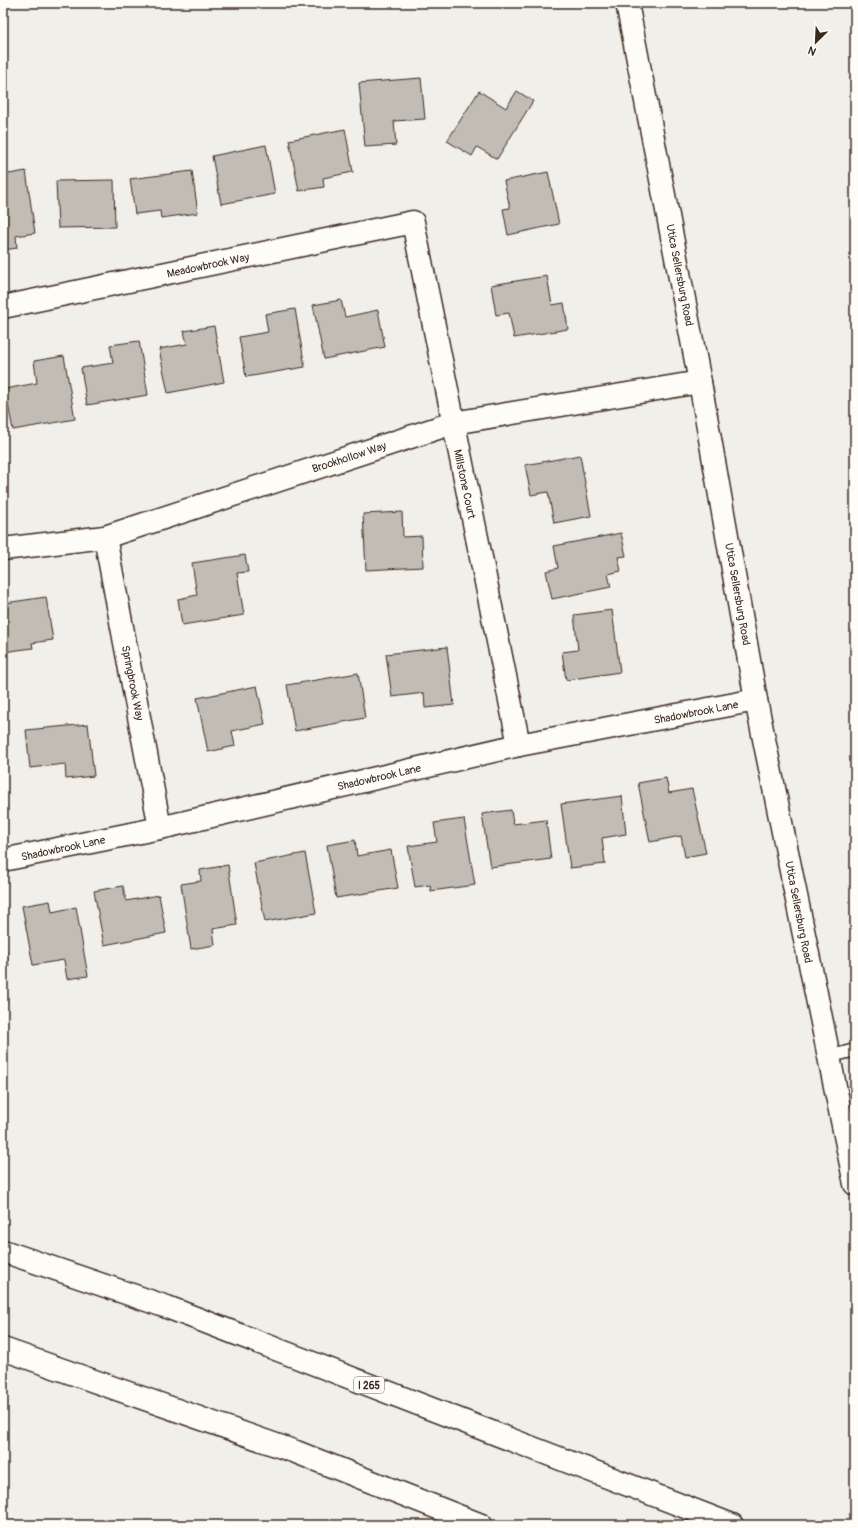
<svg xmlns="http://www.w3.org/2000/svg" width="858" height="1528" font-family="Pangolin,sans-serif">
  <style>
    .building { fill: #c1bcb4; stroke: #3b2a1e }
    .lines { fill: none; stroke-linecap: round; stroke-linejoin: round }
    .service-casing { stroke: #3b2a1e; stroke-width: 15 }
    .minor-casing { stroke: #3b2a1e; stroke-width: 25 }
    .motorway-casing { stroke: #3b2a1e; stroke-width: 25 }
    .service { stroke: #fdfcf7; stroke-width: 12 }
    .minor { stroke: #fdfcf7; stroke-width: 22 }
    .motorway { stroke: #fdfcf7; stroke-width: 22 }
    .labels { text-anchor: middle; stroke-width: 3; stroke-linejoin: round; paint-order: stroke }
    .shield { fill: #fdfcf7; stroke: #75695f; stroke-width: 1 }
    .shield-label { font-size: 10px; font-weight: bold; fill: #3b2a1e }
    .street-label { font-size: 11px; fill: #3b2a1e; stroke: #fdfcf7 }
  </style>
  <rect width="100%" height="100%" fill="#f1efea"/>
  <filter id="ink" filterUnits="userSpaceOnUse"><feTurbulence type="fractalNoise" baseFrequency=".025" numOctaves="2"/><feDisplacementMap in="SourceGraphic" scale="8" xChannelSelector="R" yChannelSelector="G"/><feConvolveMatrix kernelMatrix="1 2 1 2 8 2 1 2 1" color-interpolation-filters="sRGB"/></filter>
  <g filter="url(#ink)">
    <g class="building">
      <path d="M421,78l4,41 -31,2 2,24 -31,2 -6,-64z"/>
      <path d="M479,91l27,17 11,-17 16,10 -36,58 -20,-12 -5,9 -25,-15z"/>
      <path d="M345,129l8,43 -30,6 1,9 -25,4 -10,-51z"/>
      <path d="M266,145l9,49 -54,10 -9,-48z"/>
      <path d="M26,171l9,62 -19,3 1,12 -14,2v-75z"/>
      <path d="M192,171l6,42 -37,5 -1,-7 -25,3 -5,-35z"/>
      <path d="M548,172l11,52 -51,11 -5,-26 7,-1 -6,-27z"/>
      <path d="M114,180l1,47 -57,1 -2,-47z"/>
      <path d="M547,276l5,29 12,-2 4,26 -54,9 -5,-25 -13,2 -5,-30z"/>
      <path d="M341,300l4,17 33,-7 7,37 -61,12 -11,-54z"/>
      <path d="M295,309l10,58 -59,10 -7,-40 29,-5 -3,-18z"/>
      <path d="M214,326l10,56 -56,11 -9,-44 28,-5 -3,-13z"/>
      <path d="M139,341l9,54 -61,10 -6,-37 32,-5 -3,-18z"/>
      <path d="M64,356l11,63 -62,11 -8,-41 32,-6 -3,-22z"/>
      <path d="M580,455l11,61 -37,7 -6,-31 -17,3 -6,-30z"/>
      <path d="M402,512l1,25 19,-1 1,31 -57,3 -3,-56z"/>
      <path d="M621,533l5,23 -8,1 3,14 -13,3 3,13 -59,12 -6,-28 12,-3 -4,-22z"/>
      <path d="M245,555l3,17 -11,1 7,42 -62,10 -4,-26 19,-4 -5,-32z"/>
      <path d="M46,597l7,43 -21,3 1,5 -30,4v-45h3l-1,-4z"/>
      <path d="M612,610l8,62 -54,8 -4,-28 16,-2 -4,-35z"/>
      <path d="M447,647l7,58 -29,3 -1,-15 -32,4 -6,-43z"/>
      <path d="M358,673l7,45 -70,13 -8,-46z"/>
      <path d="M257,686l8,38 -33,7 3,15 -27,6 -11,-54z"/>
      <path d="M88,724l6,52 -28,3 -1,-15 -35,4 -4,-38z"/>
      <path d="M666,778l3,15 23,-4 14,64 -21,4 -4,-21 -31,6 -12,-59z"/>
      <path d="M622,796l4,38 -24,4 3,26 -35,4 -9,-64z"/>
      <path d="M511,810l2,14 33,-4 5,39 -61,8 -8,-53z"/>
      <path d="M464,819l11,66 -44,6 -1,-6 -15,2 -7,-41 29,-4 -3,-19z"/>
      <path d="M355,840l2,16 34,-6 7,38 -62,10 -9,-53z"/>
      <path d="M305,853l11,60 -51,9 -11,-59z"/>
      <path d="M228,865l9,60 -24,4 2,16 -24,4 -10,-65 20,-3 -1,-11z"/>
      <path d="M123,886l3,15 33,-6 7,38 -62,12 -10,-54z"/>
      <path d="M50,901l2,11 24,-5 12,69 -21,3 -3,-19 -31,5 -11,-59z"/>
      <path d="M3,933l6,34 -6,1z"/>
    </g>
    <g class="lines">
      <g class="service-casing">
        <path id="service" d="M828,1057l27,-7"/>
      </g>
      <g class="minor-casing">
        <g id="minor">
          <path d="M627,3l73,379 56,318 99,484"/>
          <path d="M3,307l410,-85 106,523"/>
          <path d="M105,537l55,291"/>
          <path d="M3,549l102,-12 348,-114 247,-41"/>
          <path d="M3,860l157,-32 359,-83 237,-45"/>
        </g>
      </g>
      <g class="motorway-casing">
        <g id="motorway">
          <path d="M3,1251l164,56 565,218"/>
          <path d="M3,1349l293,103 185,73"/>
        </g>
      </g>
      <use href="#service" class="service"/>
      <use href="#minor" class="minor"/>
      <use href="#motorway" class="motorway"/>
    </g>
  </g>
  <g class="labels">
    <rect class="shield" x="354" y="1377" width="30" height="16" rx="3"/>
    <g class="shield-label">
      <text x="369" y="1389">I 265</text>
    </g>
    <g class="street-label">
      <text transform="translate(208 265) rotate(-12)" y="4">Meadowbrook Way</text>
      <text transform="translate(680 275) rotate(79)" y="4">Utica Sellersburg Road</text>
      <text transform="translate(349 457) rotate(-18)" y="4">Brookhollow Way</text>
      <text transform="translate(465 484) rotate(78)" y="4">Millstone Court</text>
      <text transform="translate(738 594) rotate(80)" y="4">Utica Sellersburg Road</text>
      <text transform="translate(133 683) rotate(79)" y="4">Springbrook Way</text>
      <text transform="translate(696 712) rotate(-11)" y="4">Shadowbrook Lane</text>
      <text transform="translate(379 777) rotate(-13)" y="4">Shadowbrook Lane</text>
      <text transform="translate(63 848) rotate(-12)" y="4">Shadowbrook Lane</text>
      <text transform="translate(799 912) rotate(79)" y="4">Utica Sellersburg Road</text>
    </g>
  </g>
  <rect width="858" height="1528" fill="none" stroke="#fdfcf7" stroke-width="16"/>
  <rect x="8" y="8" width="842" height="1512" fill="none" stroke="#3b2a1e" stroke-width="1.5" filter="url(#ink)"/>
  <g transform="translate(816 42) rotate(204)" stroke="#fdfcf7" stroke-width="3" paint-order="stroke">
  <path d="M0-3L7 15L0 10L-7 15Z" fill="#3b2a1e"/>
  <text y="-6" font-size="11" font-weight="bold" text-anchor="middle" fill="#3b2a1e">N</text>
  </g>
</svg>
